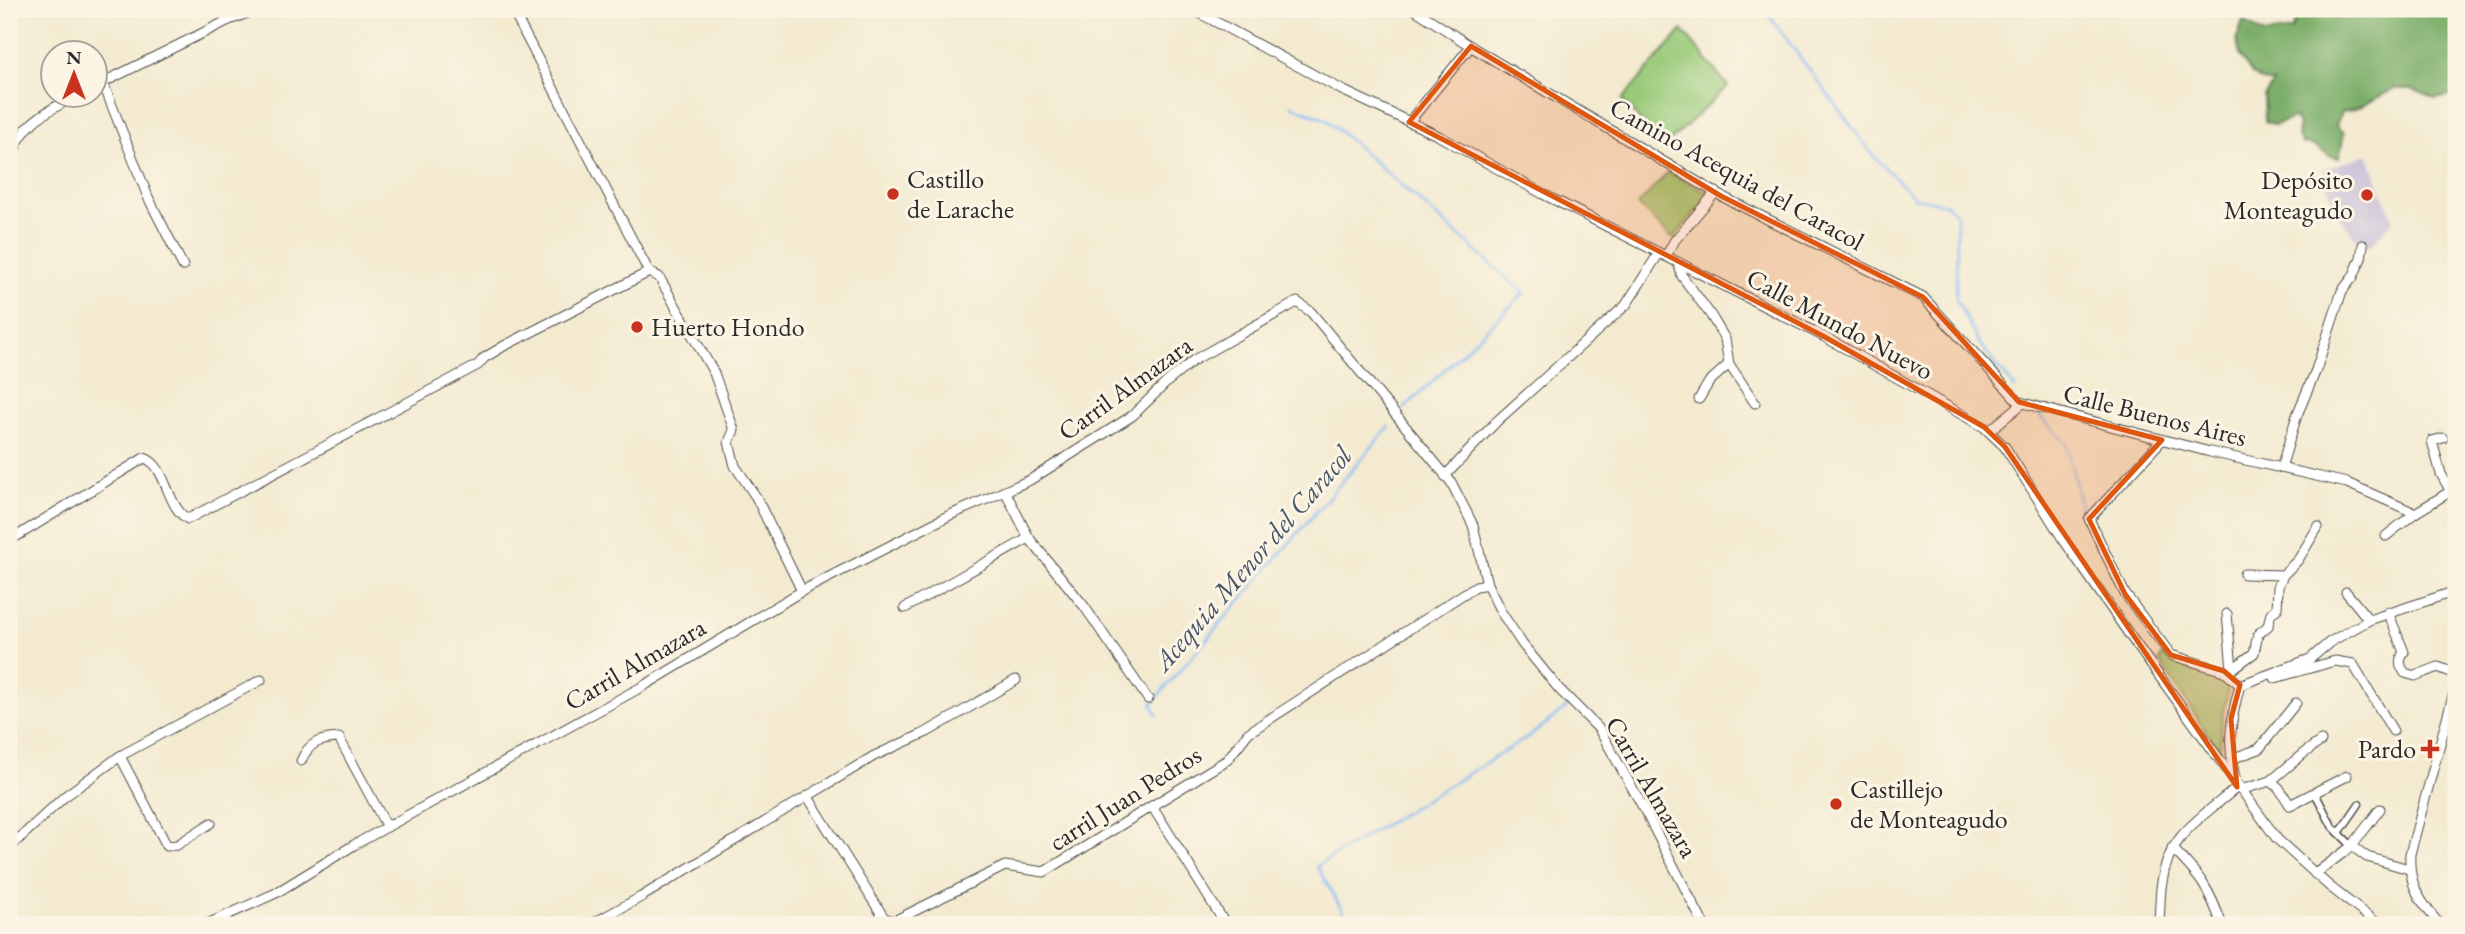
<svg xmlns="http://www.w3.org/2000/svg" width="2465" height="934" font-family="'EB Garamond',serif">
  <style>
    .industrial { fill: #c8bfd8 }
    .green { fill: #9aca79; stroke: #627a52; stroke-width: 2 }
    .forest { fill: #7bae69; stroke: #536c4a; stroke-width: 2 }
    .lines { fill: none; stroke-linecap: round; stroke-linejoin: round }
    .stream { stroke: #87bcf6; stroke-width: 2.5 }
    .pedestrian-casing { stroke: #494844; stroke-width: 9 }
    .minor-casing { stroke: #494844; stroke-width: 11 }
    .pedestrian { stroke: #fff; stroke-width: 6 }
    .minor { stroke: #fff; stroke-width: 9 }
    .marked { fill: #df570e; fill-opacity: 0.2; stroke: #df570e; stroke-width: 5; stroke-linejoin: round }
    .poi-dot { fill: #c8321e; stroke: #fcf5e5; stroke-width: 2.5 }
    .labels { text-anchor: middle; stroke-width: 6; stroke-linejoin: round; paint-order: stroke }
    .street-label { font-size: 26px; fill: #2b2b2b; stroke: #fcf5e5 }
    .poi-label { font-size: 26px; fill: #2b2b2b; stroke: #fcf5e5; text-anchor: start }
    .water-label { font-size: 28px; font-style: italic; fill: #475668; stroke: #fcf5e5 }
  </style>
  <rect width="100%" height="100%" fill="#fcf5e5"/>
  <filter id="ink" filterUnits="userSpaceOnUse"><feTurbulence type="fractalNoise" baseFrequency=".0143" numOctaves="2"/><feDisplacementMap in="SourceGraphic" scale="14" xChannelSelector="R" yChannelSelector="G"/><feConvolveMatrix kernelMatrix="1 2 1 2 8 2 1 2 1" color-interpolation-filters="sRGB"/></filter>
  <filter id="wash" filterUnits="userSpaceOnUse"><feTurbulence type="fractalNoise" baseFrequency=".00686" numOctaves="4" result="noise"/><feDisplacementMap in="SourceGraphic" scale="28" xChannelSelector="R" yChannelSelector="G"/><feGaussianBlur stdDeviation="1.57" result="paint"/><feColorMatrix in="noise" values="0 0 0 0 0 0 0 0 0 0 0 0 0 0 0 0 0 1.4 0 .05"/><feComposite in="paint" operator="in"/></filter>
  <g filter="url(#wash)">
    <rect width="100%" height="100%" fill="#f3ead0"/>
    <path class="industrial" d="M2368,154l25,66 -23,26 -11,-3 -26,-35 -9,-39z"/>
    <g class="green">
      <path d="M1682,30l46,56 -64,61 -42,-47z"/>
      <path d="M1668,172l43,22 -38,45 -35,-34z"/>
      <path d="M2162,655l19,10 45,12 2,17 -6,22 -2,37 -61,-92z"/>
    </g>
    <path class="forest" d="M2301,9h155v85l-20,5 -24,-10h-18l-41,21 -12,2 -5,14 8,7 -5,25c-17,-2 -17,-13 -38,-15l-4,-9 2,-10 -5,-6 -19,7 -10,-4 -1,-25 9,-13 -11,-2 -10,-7 -13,-19 -2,-17 6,-17 21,13 28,-4z"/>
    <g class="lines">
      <g class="stream">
        <path d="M1764,9l109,146 42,43 31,6 11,9 -1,86 22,43 37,46"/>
        <path d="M1292,106l35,14 197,173 -119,115"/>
        <path d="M2033,409l33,34 18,78"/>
        <path d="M1157,715l-5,-12 237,-276"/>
        <path d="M1345,925l1,-8 -29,-51 213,-130 40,-31"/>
      </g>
    </g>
  </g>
  <g filter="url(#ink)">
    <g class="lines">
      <g class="pedestrian-casing">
        <g id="pedestrian">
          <path d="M2315,793l17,33 20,20"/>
          <path d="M2339,833l20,-29"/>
        </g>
      </g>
      <g class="minor-casing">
        <g id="minor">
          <path d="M223,9l6,11"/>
          <path d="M512,9l137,263 10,5 55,96 20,57 -5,12 6,24 21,31 46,94"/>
          <path d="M1192,9l150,81 97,46 104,58 280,142 161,91 21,20 58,92 68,98 146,202 52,47 45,35 13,4"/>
          <path d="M1414,9l61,40 246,147 202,101 96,105 191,50 137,31 68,30 41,-25"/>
          <path d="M103,83l45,114 35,69"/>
          <path d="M94,87l135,-67 29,-11"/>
          <path d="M1409,122l62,-76"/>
          <path d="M9,161c15,-41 35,-48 71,-67"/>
          <path d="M1666,256l9,-16 41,-48"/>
          <path d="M1678,262l4,14 28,38 15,25 4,25 26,39"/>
          <path d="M1699,399l10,-17 20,-18"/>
          <path d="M1989,431l34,-28"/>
          <path d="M2443,438l-11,3 9,33 9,16"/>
          <path d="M2162,440l-73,79 36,75 46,61 53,16 16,14"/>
          <path d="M2281,468l16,-53 19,-45 26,-79 11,-14 8,-19 2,-13"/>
          <path d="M1445,476l52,-55 129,-116 33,-52"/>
          <path d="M1005,491l24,47 55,68 64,93"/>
          <path d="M2386,536l29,-23"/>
          <path d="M9,541l135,-83c23,6 22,50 44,61l290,-154 6,-7 20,-12 145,-74"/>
          <path d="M2244,574l39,1"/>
          <path d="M2346,592l23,28"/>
          <path d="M905,608l124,-70"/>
          <path d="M2388,612l16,40c-5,8 -5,13 1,21l10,3 23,-9 18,7"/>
          <path d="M2227,614l5,55"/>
          <path d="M2227,673l27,-20 4,-19 10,-8 3,-13 6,-4 1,-22 5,-12 15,-15 20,-33"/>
          <path d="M2275,678l60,-17 18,3 40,67"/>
          <path d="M120,756l47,90 10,-1 34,-22"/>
          <path d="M2231,759l28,-10 37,-46"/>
          <path d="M301,761c8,-19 19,-22 38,-23l48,89"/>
          <path d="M2271,781l33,-28 17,-12"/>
          <path d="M2236,782c-9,-37 -6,-61 4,-97l70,-26 20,-17 39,-22 87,-29"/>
          <path d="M2240,790l31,-9 8,7 11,17 57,-29"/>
          <path d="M808,797l76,121 10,3 111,-55 39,6 183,-112 21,-27 228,-147 11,-2"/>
          <path d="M1152,806l74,119"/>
          <path d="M2352,846l15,11 42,12"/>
          <path d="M9,848l55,-51 56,-41 141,-76"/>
          <path d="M2172,848c28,28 37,40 50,77"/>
          <path d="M2315,874l37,-28 28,-37"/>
          <path d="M1477,922l3,3"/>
          <path d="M205,925l71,-32 78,-48 293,-161 155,-93 146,-75 82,-36 102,-64 36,-35 26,-21 103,-58 14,10 140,170 22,43 14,59 14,28 22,33 36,44 40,40 44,78 61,118"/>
          <path d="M590,925l51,-28 233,-141 53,-24 89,-52"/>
          <path d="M2158,925c3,-14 1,-29 4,-43 7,-50 42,-65 75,-95"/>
          <path d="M2440,925c-19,-23 -32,-39 -30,-71l46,-169"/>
        </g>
      </g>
      <use href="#pedestrian" class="pedestrian"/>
      <use href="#minor" class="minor"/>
    </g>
  </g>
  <path class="marked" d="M1471,46l250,150 202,101 96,105 143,38 -73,79 36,75 46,61 53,16 16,14 -9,34 6,68 -232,-340 -21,-20 -161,-91 -414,-214z"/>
  <g class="poi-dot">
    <circle cx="893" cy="194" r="7"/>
    <circle cx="2367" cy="195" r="7"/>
    <circle cx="637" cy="327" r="7"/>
    <path d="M2426.5 738.5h7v7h7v7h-7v7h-7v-7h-7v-7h7z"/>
    <circle cx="1836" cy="804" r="7"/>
  </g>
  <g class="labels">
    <g class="street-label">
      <text transform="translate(1737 174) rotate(29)" y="9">Camino Acequia del Caracol</text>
      <text transform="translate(1840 324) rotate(28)" y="9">Calle Mundo Nuevo</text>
      <text transform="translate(1125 388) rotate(-36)" y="9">Carril Almazara</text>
      <text transform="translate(2155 415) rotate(14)" y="9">Calle Buenos Aires</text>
      <text transform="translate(635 664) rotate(-30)" y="9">Carril Almazara</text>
      <text transform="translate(1652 787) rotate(60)" y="9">Carril Almazara</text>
      <text transform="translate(1125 798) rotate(-32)" y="9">carril Juan Pedros</text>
    </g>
    <g class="poi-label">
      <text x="907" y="188">Castillo<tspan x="907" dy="30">de Larache</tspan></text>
      <text x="2353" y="189" text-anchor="end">Depósito<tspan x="2353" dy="30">Monteagudo</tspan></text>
      <text x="651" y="336">Huerto Hondo</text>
      <text x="2416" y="758" text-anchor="end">Pardo</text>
      <text x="1850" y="798">Castillejo<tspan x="1850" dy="30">de Monteagudo</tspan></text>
    </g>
    <g class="water-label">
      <text transform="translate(1252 558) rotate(-49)" y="10">Acequia Menor del Caracol</text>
    </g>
  </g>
  <rect width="2465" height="934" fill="none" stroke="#fcf5e5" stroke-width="35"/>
  <g transform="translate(74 74)"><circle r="33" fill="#fcf5e5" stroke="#a8a49b" stroke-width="2"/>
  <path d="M0-5L12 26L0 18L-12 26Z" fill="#c8321e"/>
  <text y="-10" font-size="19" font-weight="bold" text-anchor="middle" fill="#2b2b2b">N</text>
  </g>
</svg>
